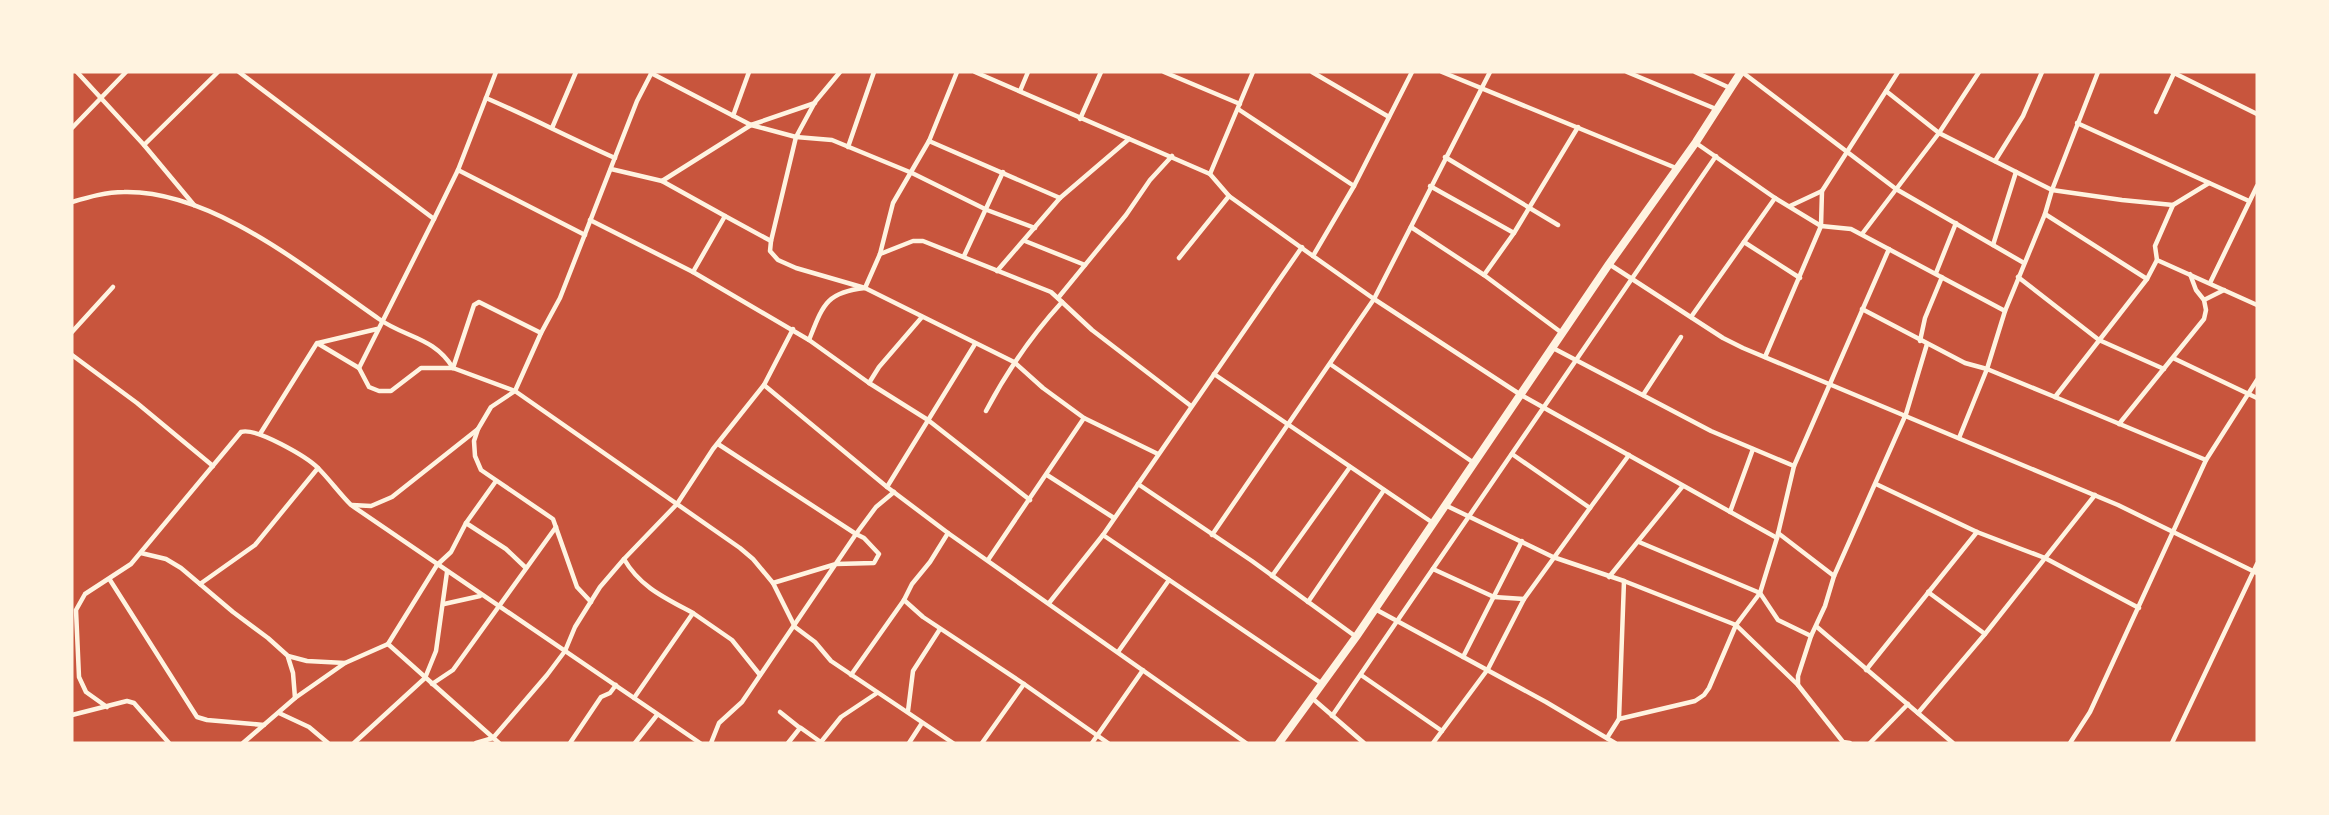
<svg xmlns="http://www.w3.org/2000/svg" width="2329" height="815" font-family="'IBM Plex Serif',serif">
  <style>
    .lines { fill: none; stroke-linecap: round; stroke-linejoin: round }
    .minor { stroke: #fff3e0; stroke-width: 4.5 }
    .primary { stroke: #fff3e0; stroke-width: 8 }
  </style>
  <rect width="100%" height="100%" fill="#c8553d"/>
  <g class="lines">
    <g class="minor">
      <path d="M77,72l67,73 50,60"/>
      <path d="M239,72l195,147 -75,149"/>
      <path d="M496,72l-10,26c44,19 86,41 129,60"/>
      <path d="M840,72l-25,30 -19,35 -25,104 -1,10 8,9 18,8 69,20 149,74 29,26 41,30 74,36"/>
      <path d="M975,72l235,102 19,22 84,60 61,43 147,96 256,143"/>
      <path d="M1164,72l76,32"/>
      <path d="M1312,72l77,45"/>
      <path d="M1442,72l234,96"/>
      <path d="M1627,72l89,37"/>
      <path d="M1695,72l35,16"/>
      <path d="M1742,72l154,117 128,74"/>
      <path d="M2172,72l85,42"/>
      <path d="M651,73l100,52 45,12 36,3 80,33 75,37 48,18"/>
      <path d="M1020,91l8,-19"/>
      <path d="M1886,91l12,-19"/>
      <path d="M1238,109l116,77"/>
      <path d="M2156,112l18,-39"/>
      <path d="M733,116l16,-44"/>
      <path d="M1080,119l21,-47"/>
      <path d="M2077,123l172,78"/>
      <path d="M72,128l54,-56"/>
      <path d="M552,128l24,-56"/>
      <path d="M929,141l131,57"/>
      <path d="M1696,143l79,55 46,28 30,3 154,82"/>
      <path d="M144,145l74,-73"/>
      <path d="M848,147l26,-75"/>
      <path d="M1445,157l113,68"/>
      <path d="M1995,161l28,-45 19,-44"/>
      <path d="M611,169l51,12 89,-56 64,-22"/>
      <path d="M458,170l127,65"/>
      <path d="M1210,174l43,-102"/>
      <path d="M662,181l63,35"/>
      <path d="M2209,183l-36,22 -18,41 2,14 100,45"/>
      <path d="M1430,186l84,47"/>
      <path d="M72,202c17,-5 34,-10 52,-10 89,-2 184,78 255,127 27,19 55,18 74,49"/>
      <path d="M1790,206l32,-15"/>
      <path d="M2045,214l102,65"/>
      <path d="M434,219l24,-49 28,-72"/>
      <path d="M590,220l103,52 116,68c14,-35 17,-48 56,-52l15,-34 13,-51 36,-62 28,-69"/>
      <path d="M1411,227l73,48 78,58"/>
      <path d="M1862,234l77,-101 40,-61"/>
      <path d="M1025,241l60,24"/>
      <path d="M1744,242l56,36"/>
      <path d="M1993,245l23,-73"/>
      <path d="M880,254l33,-13h10l128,51 11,10"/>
      <path d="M964,256l39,-84"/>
      <path d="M1313,256l41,-70 58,-114"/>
      <path d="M1179,258l50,-62"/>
      <path d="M1609,264l114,74 20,10 375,157 139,68"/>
      <path d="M997,271l63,-73 69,-59"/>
      <path d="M693,272l32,-56 46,25"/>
      <path d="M1936,273l20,-50"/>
      <path d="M2190,274l6,16 8,10"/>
      <path d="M1484,275l30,-42 64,-106"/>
      <path d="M2018,277l81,63 65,29"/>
      <path d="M2210,283l47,-97"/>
      <path d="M1058,298l68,-83 24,-35 22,-24"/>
      <path d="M1862,309l103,54 22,6 68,28 151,63"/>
      <path d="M1691,317l84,-119"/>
      <path d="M793,329l-29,56 123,102 61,46 298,210"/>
      <path d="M72,332l41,-45"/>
      <path d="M809,340l60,43 59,37 102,80"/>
      <path d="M1920,341l5,-23 17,-41"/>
      <path d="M318,343l59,-14"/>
      <path d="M1553,348l158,83 83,35"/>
      <path d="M72,355l65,48 76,63"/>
      <path d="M1765,357l56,-131 1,-35 64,-100 53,42 113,57 70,10 51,5"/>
      <path d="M2173,358l84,40"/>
      <path d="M1330,364l144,99"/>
      <path d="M453,368l21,-63 5,-3 62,31"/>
      <path d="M1214,374l219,149"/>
      <path d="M869,383l10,-16 43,-50"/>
      <path d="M1643,395l38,-58"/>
      <path d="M2055,397l92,-118 10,-19"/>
      <path d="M986,411c21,-40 46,-76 76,-109l30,28 99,76"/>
      <path d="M2119,424l85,-105 2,-9 -2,-10 20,-10"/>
      <path d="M260,434l57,-91 42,25 10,19 10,4h12l30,-23h32l62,23 225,157 13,11 20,24 22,44 20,15 16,19 122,82"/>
      <path d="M1959,438l28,-69 18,-58 40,-97 7,-24 46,-118"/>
      <path d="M718,444l138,90 20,-27 18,-15"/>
      <path d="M1047,475l67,43"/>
      <path d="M1138,484l114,77 103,75"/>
      <path d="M1876,484l101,48 68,26 94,50"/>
      <path d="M887,487l88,-143"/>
      <path d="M352,505l19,1 21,-9 86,-68"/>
      <path d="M1445,505l108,52 71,24 112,44 62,60"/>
      <path d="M1590,508l39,-53"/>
      <path d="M1730,512l23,-63"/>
      <path d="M466,523l40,26 20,19"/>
      <path d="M1778,533l56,43"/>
      <path d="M1103,535l218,148"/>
      <path d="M1212,535l162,-236 116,-227"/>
      <path d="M1639,542l121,51 18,27 33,16 -13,40v9l45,57 7,1"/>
      <path d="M141,553l25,6 15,9 52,44 35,26 20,18 19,5 38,2"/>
      <path d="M624,559c16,28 41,39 69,54"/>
      <path d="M988,560l96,-142"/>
      <path d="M1433,569l61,28 30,2"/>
      <path d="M1272,576l78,-109"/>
      <path d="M1609,577l73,-90"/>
      <path d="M110,580l87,137 10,3 57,5"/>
      <path d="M200,584l55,-39 63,-77"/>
      <path d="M1928,592l57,42"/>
      <path d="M904,600l19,17 101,67 84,59"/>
      <path d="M591,602l-14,-15 -24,-68 -72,-49 -6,-14 -1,-15 4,-12 13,-22 24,-16 26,-58 19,-35 77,-197 15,-29"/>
      <path d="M1308,602l76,-112"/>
      <path d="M1049,603l54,-68 199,-288"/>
      <path d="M444,604l36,-8"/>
      <path d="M1375,609l171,93 69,41"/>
      <path d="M1817,627l136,116"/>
      <path d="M1811,636l14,-30 9,-30 72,-162 21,-70"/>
      <path d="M388,644l111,99"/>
      <path d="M1118,652l51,-72"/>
      <path d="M288,657l5,16 2,25"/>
      <path d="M1463,657l59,-116"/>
      <path d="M1866,670l111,-138"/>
      <path d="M851,675l53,-75 8,-16 18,-22 18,-29"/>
      <path d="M1361,675l81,56"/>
      <path d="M432,684l21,-14 103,-143"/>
      <path d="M634,698l59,-85 39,27 28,35"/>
      <path d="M1312,698l52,45"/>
      <path d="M107,707l-21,-15 -7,-15 -3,-67 9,-16 46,-30 110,-132c15,-5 66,25 77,36 12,12 21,25 33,37l349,238"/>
      <path d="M908,711l5,-40 27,-42"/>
      <path d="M780,712l20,16 -12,15"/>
      <path d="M279,713l30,14 19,16"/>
      <path d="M1918,713l67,-79 110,-139"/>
      <path d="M72,715l55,-14 7,2 35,40"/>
      <path d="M1332,716l384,-560"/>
      <path d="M1619,719l76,-18 9,-6 5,-7 27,-63 24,-32 17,-55 17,-72 95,-217"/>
      <path d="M801,728l21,15"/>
      <path d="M1607,738l12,-19 5,-138"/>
      <path d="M821,742l20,-25 36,-24"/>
      <path d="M243,743l52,-45 50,-35 43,-19 49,-79 14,-13 15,-29 30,-42"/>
      <path d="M354,743l71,-65 11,-27 11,-79"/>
      <path d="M476,743l17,-5 54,-63 18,-24 10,-24 25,-40 24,-28 53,-55 36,-55 51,-64"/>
      <path d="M570,743l31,-46 9,-4 6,-8"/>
      <path d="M635,743l22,-28"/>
      <path d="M711,743l8,-20 23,-21 114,-168 8,4 15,16 -5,9 -38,1 -63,19"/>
      <path d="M909,743l13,-20"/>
      <path d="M982,743l42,-59"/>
      <path d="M1092,743l51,-73"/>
      <path d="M1433,743l55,-74 36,-70 66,-91 -78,-54"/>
      <path d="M1870,743l38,-39"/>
      <path d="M2070,743l20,-31 116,-252 51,-80"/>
      <path d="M2172,743l85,-179"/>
    </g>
    <path class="primary" d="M1279,743l77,-106 253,-373 87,-122 45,-70"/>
  </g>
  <rect width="2329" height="815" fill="none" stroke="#fff3e0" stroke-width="147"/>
</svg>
